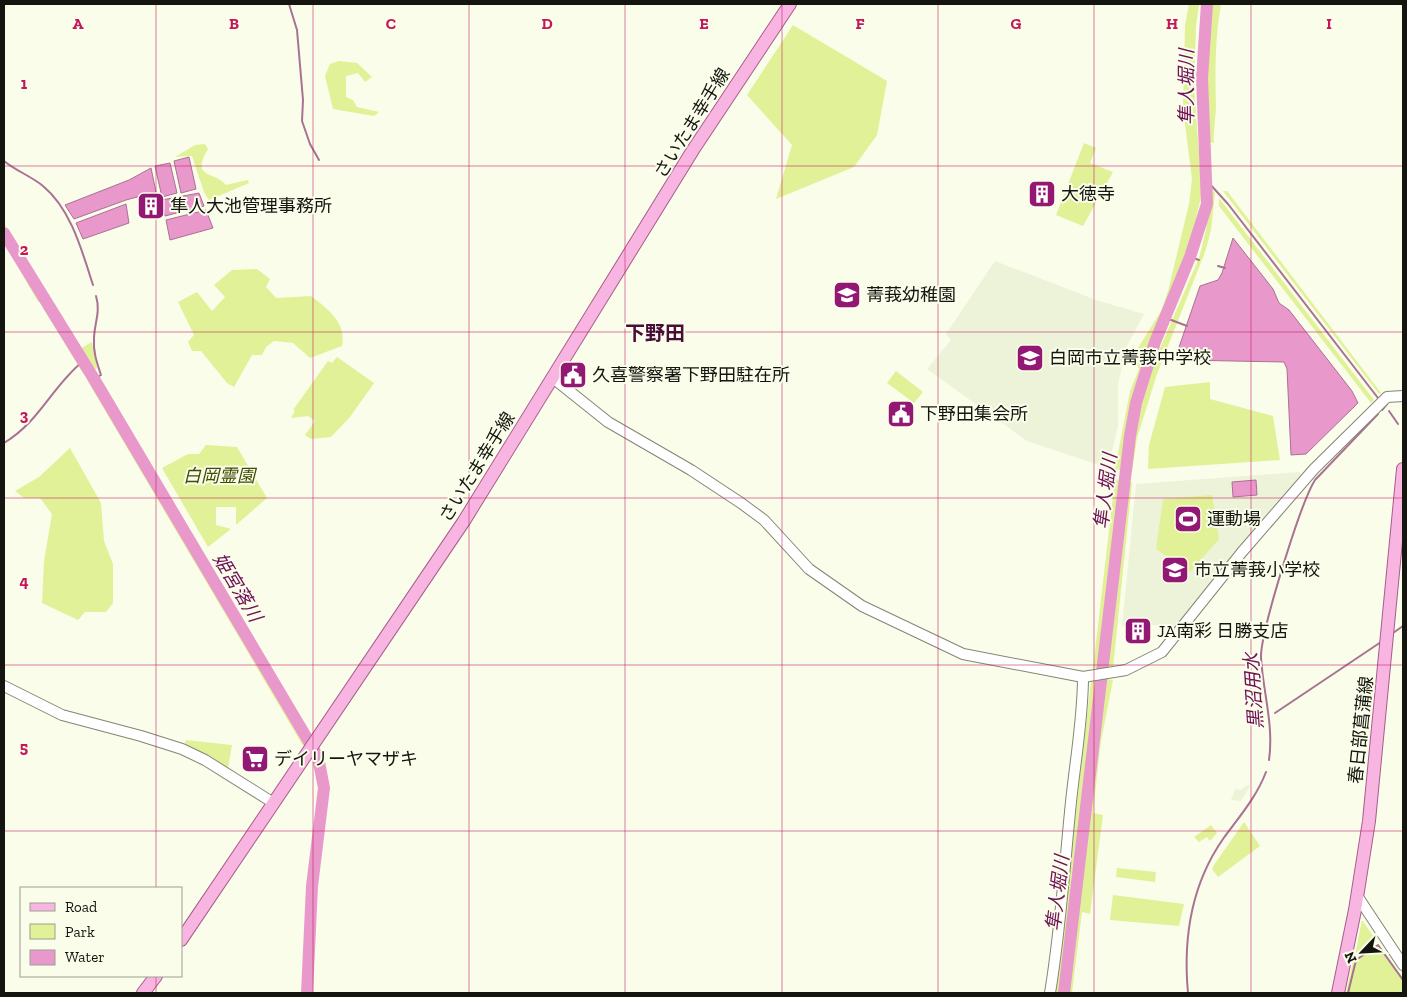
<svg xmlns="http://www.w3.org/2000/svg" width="1407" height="997" font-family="'Zilla Slab','Noto Sans JP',serif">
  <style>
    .built { fill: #edf3d9 }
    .green { fill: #e1f198 }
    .water { fill: #e998cb; stroke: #a97193 }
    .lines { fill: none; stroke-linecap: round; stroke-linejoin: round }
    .stream { stroke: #a97193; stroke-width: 2 }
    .river { stroke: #e998cb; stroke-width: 12 }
    .tertiary-casing { stroke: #838675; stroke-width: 12 }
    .primary-casing { stroke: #a65d8b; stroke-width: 14 }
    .tertiary { stroke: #fff; stroke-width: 10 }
    .primary { stroke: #f9b5e2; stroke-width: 12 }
    .grid { fill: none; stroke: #c2185b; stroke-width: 1; stroke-opacity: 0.55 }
    .labels { text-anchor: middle; stroke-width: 4; stroke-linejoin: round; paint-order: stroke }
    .street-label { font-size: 18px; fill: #14150f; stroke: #f9fdea }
    .poi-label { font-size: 18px; fill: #14150f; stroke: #f9fdea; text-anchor: start }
    .park-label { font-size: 18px; font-style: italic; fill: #434b05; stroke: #f9fdea }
    .water-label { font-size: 19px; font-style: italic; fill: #6f1056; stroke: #f9fdea }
    .quarter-label { font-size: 20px; font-weight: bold; fill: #480e37; stroke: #f9fdea }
    .grid-label { font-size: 16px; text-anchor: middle; font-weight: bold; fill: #c2185b; stroke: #f9fdea; stroke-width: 4; stroke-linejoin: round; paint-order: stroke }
  </style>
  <rect width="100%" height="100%" fill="#f9fdea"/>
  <g class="built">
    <path d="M995,261l101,39 48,14 -17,32 -9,38v42l-10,42 -81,-27 -100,-72 24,-29 -5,-6z"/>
    <path d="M1300,472l2,4 -127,152 -45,-6 -1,5 -7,-1 14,-142z"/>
    <path d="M1248,785l2,1 -9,15 -10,-1 4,-11 5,1z"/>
  </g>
  <g class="green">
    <path d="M1189,4h10l-3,22 -2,61 8,106 -11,47 -17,57 -31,70 -15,51 -8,52 -5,-1 15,-78 9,-22 -6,-13 28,-45 7,-20 21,-87 3,-25 -9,-71 2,-83z"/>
    <path d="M1212,4h9c-6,34 -6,67 -5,101 0,13 -3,25 -2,38l-4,-1 -3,-58z"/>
    <path d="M793,25l94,56 -10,54 -23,32 -78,32 16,-54 -45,-50z"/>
    <path d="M339,61l18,2 15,14 -7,5 -7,-9 -12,3v21l7,3 4,7 22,5 -5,4 -41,-7 -8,-33 5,-12z"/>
    <path d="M1084,143l12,5 -6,15 23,9 -30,54 -27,-11z"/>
    <path d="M205,144l3,5c-18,30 7,22 18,36l22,-5 1,3 -40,17 -5,-8 -12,-36 -17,1 20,-12z"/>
    <path d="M1211,188l4,5 -4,37 -6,22 -48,122 -20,64 -5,34h-3l10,-64 12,-39 48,-111 7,-28z"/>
    <path d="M1223,191h4l154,202 -2,1z"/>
    <path d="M1219,198l155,202 -3,3 -152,-197z"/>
    <path d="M4,224l39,63 7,9 -4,2 -5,-9 -37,-60z"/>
    <path d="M4,236l39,64 -5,2 -34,-60z"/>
    <path d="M257,269l13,10 -4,8 10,11 35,-2c17,13 36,27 31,50l-32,12 -17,-15 -19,-2 -8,6 -4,8h-10l-18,32 -7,-4 -26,-32h-9l-4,-9 6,-7 -16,-33 19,-10 15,19 13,-14 -11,-12 18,-15z"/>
    <path d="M54,303l26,46 12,-7 5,26 -4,3 -8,-7 -35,-59z"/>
    <path d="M46,306l36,61 2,8 -41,-67z"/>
    <path d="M337,357l37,26 -24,34 -19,20 -20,2 -6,-4 10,-14 -7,-5 -17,2 4,-7 -2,-1 35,-49 4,2z"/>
    <path d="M896,371l27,21 -9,11 -27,-20z"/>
    <path d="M87,380l6,5 213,358 -3,3z"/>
    <path d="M1210,382v17l63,17 7,44 -132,9 1,-24 16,-58z"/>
    <path d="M206,445l31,2 30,51 -31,27v-18h-20v18l15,4 -23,18 -46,-79 26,-14h11z"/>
    <path d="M70,448l31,55 3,38 9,23v39l-7,9h-21l-7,8 -36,-17 2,-42 8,-47 -12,-16h-16l-9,-7 24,-14z"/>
    <path d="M1115,479l4,1 -20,188h-6z"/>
    <path d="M1127,481l5,2 -19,185h-7z"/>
    <path d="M1212,495l7,44 -29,33 -34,-23 7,-50z"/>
    <path d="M1105,679l8,1 -12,61 -8,72 10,2 -13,99 -8,-2 -10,81h-5z"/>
    <path d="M1096,680l-31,279 -6,34h-5l37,-311z"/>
    <path d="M186,740l46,5 -4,24 -22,-14 -22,-10z"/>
    <path d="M1244,822l16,24 -42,31 -6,-8 2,-4z"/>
    <path d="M1211,825l6,8 -7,8 -3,-4 -8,5 -5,-5z"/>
    <path d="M1117,868l39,4 -1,10 -39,-5z"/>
    <path d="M1113,895l71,9 -5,22 -69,-6z"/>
    <path d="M1362,920l14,20 -21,14 1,-3z"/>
    <path d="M1378,944l25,34v15h-57l7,-32z"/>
  </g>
  <g class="water">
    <path d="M189,157l7,32 -15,4 -7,-32z"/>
    <path d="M170,163l7,30 -15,4 -7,-31z"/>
    <path d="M151,168l5,24 -30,8 -52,19 -9,-14 64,-25z"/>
    <path d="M199,193l5,13 -39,10 -3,-16z"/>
    <path d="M126,204l3,19 -46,16 -7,-16z"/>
    <path d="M206,210l7,18 -43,12 -4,-20z"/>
    <path d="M1233,238l40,51 6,14 10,7 63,81 6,12 -52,51 -15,1 -4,-86 -3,-7 -103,-2 -4,-7 23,-67 18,-6 4,-7z"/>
    <path d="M1256,480l1,15 -24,2 -1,-15z"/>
  </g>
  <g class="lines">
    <g class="stream">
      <path d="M289,4l8,26 6,70 -1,21 8,23 9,16"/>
      <path d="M4,161c12,10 27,15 39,25 28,23 39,65 50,99"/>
      <path d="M1208,182l20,22 150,194"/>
      <path d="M1190,257l9,3"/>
      <path d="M1218,266l7,2"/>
      <path d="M1166,318l21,8"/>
      <path d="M94,379l7,-4c-4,-12 -8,-23 -7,-36 0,-15 7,-27 2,-43"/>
      <path d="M1382,410l5,-6"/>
      <path d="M1389,411l9,13"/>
      <path d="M4,443c36,-22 47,-55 78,-81"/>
      <path d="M1393,633l10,-7"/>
      <path d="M1275,713l106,-71"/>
      <path d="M1269,760c5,-35 -6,-68 -8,-102 -1,-25 40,-156 54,-178l63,-66"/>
      <path d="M1188,993c-5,-54 3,-108 35,-154 16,-22 33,-41 43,-67"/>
      <path d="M1348,993l8,-33 22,-15 25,35"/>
    </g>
    <g class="river">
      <path d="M4,233l90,146 224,378 6,31 -12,98 -5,107"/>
      <path d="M1064,993l66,-557 6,-33 19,-61 35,-85 17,-53 -5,-126 5,-74"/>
    </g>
    <g class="tertiary-casing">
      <g id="tertiary">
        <path d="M553,378l55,44 83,48 50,33 23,17 45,49 53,37 101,48 120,23 43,-7 36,-18 80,-100 72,-83 73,-72 16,-1"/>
        <path d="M4,686l58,29 79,21 41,13 23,11 67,42"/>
        <path d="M1358,897l45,68"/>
        <path d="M1050,993c10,-60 14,-120 20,-181 4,-45 13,-90 13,-135"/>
      </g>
    </g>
    <g class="primary-casing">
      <g id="primary">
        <path d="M181,940l283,-419 229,-371 97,-146"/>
        <path d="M143,993l13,-17"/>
        <path d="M1338,993l17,-83 14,-89 34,-352"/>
      </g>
    </g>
    <use href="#tertiary" class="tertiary"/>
    <use href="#primary" class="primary"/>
  </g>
  <path class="grid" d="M156,4v884M313,4v989M469,4v989M625,4v989M782,4v989M938,4v989M1094,4v989M1251,4v989M4,166h1399M4,332h1399M4,498h1399M4,665h1399M4,831h1399M156,976v17"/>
  <defs>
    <g id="building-square" transform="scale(1.4375)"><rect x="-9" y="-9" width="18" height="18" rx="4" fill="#931873" stroke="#f9fdea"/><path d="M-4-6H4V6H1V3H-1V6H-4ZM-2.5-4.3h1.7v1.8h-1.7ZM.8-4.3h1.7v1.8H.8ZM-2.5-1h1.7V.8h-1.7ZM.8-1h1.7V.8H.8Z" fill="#fff"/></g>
    <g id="school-square" transform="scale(1.4375)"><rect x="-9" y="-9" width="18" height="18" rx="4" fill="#931873" stroke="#f9fdea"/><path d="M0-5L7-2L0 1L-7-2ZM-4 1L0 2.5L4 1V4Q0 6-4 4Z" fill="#fff"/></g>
    <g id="civic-square" transform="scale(1.4375)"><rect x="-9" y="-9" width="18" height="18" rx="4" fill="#931873" stroke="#f9fdea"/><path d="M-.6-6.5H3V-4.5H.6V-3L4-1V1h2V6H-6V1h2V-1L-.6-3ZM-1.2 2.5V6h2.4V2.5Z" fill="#fff"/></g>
    <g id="stadium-square" transform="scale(1.4375)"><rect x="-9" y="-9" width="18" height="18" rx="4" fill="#931873" stroke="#f9fdea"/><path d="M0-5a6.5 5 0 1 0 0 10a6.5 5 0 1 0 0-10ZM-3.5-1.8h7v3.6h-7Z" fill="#fff"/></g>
    <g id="supermarket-square" transform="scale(1.4375)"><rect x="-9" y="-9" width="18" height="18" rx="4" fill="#931873" stroke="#f9fdea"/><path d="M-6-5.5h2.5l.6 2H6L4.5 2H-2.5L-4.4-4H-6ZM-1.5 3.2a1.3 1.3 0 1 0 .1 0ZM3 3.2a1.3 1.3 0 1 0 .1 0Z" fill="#fff"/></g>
  </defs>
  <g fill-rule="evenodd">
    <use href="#building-square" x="1042" y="194"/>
    <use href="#building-square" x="151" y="206"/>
    <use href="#school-square" x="847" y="295"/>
    <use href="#school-square" x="1030" y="358"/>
    <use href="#civic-square" x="573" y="375"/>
    <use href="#civic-square" x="901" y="414"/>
    <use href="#stadium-square" x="1188" y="519"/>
    <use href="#school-square" x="1175" y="570"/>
    <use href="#building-square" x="1138" y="631"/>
    <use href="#supermarket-square" x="255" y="759"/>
  </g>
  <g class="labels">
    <g class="street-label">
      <text transform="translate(692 123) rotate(-58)" y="6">さいたま幸手線</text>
      <text transform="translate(477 467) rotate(-58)" y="6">さいたま幸手線</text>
      <text transform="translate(1361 730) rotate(-84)" y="6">春日部菖蒲線</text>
    </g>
    <g class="poi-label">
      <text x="1061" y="200">大徳寺</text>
      <text x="170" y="212">隼人大池管理事務所</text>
      <text x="866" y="301">菁莪幼稚園</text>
      <text x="1049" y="364">白岡市立菁莪中学校</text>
      <text x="592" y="381">久喜警察署下野田駐在所</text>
      <text x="920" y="420">下野田集会所</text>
      <text x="1207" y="525">運動場</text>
      <text x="1194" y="576">市立菁莪小学校</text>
      <text x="1157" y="637">JA南彩 日勝支店</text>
      <text x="274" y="765">デイリーヤマザキ</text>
    </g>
    <g class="park-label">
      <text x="219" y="482">白岡霊園</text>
    </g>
    <g class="water-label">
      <text transform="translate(1186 87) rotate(-90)" y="7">隼人堀川</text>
      <text transform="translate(1105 491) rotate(-83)" y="7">隼人堀川</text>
      <text transform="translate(238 587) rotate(59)" y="7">姫宮落川</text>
      <text transform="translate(1253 691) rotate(-94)" y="7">黒沼用水</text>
      <text transform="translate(1057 893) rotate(-83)" y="7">隼人堀川</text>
    </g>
    <g class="quarter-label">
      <text x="655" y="340">下野田</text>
    </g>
  </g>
  <g class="grid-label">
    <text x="78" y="29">A</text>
    <text x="234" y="29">B</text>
    <text x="391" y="29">C</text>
    <text x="547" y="29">D</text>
    <text x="704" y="29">E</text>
    <text x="860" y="29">F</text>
    <text x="1016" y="29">G</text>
    <text x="1172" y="29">H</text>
    <text x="1329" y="29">I</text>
    <text x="24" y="89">1</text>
    <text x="24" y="255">2</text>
    <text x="24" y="421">3</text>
    <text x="24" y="587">4</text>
    <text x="24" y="753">5</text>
  </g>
  <rect width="1407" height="997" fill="none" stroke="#14150f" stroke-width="10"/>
  <rect x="20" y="887" width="162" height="90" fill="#f9fdea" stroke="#9da092"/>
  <rect x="30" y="903" width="25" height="8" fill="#f9b5e2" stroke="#9da092"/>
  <text x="65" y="912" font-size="15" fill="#14150f">Road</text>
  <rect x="30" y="924" width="25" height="15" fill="#e1f198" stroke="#9da092"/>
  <text x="65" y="937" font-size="15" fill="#14150f">Park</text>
  <rect x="30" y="950" width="25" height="15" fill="#e998cb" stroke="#9da092"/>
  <text x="65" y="962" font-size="15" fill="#14150f">Water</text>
  <g transform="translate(1362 952) rotate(245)" stroke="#f9fdea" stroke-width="4" paint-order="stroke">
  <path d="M0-4L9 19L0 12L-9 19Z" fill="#14150f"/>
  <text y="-8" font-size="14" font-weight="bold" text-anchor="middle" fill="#14150f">N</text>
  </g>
</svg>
